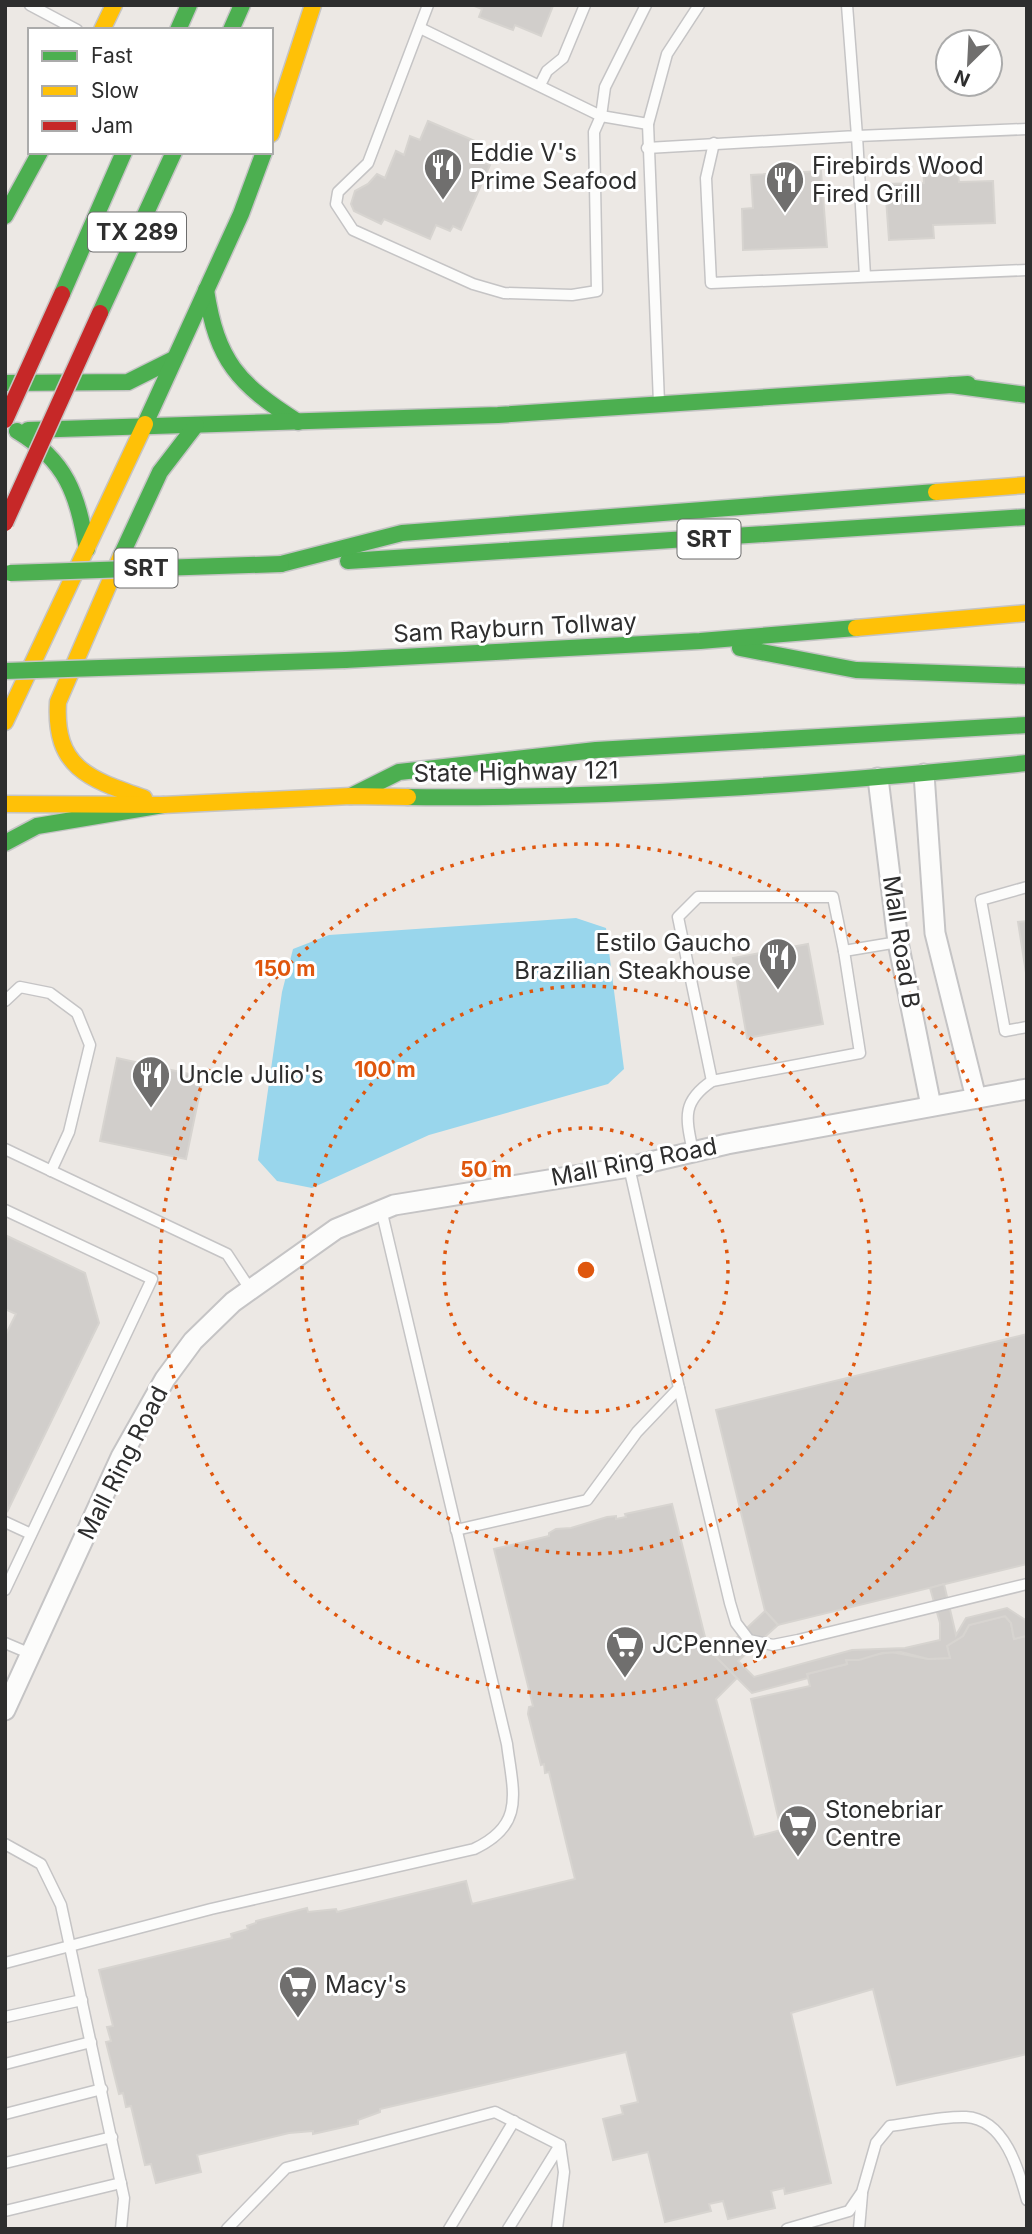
<svg xmlns="http://www.w3.org/2000/svg" width="1032" height="2234" font-family="Inter,sans-serif">
  <style>
    .water { fill: #99d6ec }
    .building { fill: #d1cecb; stroke: #d7d4d0; stroke-width: 2 }
    .lines { fill: none; stroke-linecap: round; stroke-linejoin: round }
    .lane-casing { stroke: #c5c4c5; stroke-width: 13 }
    .street-casing { stroke: #c5c4c5; stroke-width: 23 }
    .fast-casing { stroke: #c5c4c5; stroke-width: 19 }
    .slow-casing { stroke: #c5c4c5; stroke-width: 19 }
    .lane { stroke: #fcfcfb; stroke-width: 10 }
    .street { stroke: #fcfcfb; stroke-width: 19 }
    .fast { stroke: #4caf50; stroke-width: 16 }
    .slow { stroke: #ffc107; stroke-width: 16 }
    .fast-bridge-casing { stroke: #c6c5c4; stroke-width: 19; stroke-linecap: butt }
    .jam-bridge-casing { stroke: #c6c5c4; stroke-width: 19; stroke-linecap: butt }
    .fast-bridge { stroke: #4caf50; stroke-width: 16 }
    .jam-bridge { stroke: #c62828; stroke-width: 16 }
    .ring { fill: none; stroke: #df570e; stroke-width: 3.5; stroke-dasharray: 3.5 7 }
    .labels { text-anchor: middle; stroke-width: 6; stroke-linejoin: round; paint-order: stroke }
    .shield { fill: #fff; stroke: #6d6d6d; stroke-width: 2 }
    .shield-label { font-size: 23px; font-weight: bold; fill: #2e2e2e }
    .poi-label { font-size: 24px; fill: #2e2e2e; stroke: #fff; text-anchor: start }
    .street-label { font-size: 24px; fill: #2e2e2e; stroke: #fff }
    .centre { fill: #df570e; stroke: #fff; stroke-width: 3.5 }
    .ring-label { font-size: 21px; text-anchor: middle; font-weight: bold; fill: #df570e; stroke: #fff; stroke-width: 6; stroke-linejoin: round; paint-order: stroke }
  </style>
  <rect width="100%" height="100%" fill="#ece8e4"/>
  <path class="water" d="M576,918l30,10 18,141 -16,15 -179,51 -117,53 -35,-7 -19,-21 24,-168 11,-43 36,-14z"/>
  <g class="building">
    <path d="M472,5h86l-5,1 -12,30 -26,-11 -2,5 -34,-13 3,-8z"/>
    <path d="M428,121l54,23 -7,16 15,5 -29,65 -8,-4 -3,5 -14,-6 -6,14 -46,-20 -3,5 -27,-13 -3,-7 4,-13 13,-7 9,-10 8,4 11,-27 8,4 6,-19 10,4z"/>
    <path d="M957,165l2,17 34,-1 2,42 -62,2 1,13 -45,2 -4,-56 39,-1 -1,-17z"/>
    <path d="M821,171l6,76 -84,3 -1,-41 11,-1 -2,-33z"/>
    <path d="M1027,921v58l-9,-57z"/>
    <path d="M808,944l15,80 -76,14 -14,-80z"/>
    <path d="M117,1058l86,19 -17,82 -86,-18z"/>
    <path d="M5,1235l80,38 14,50 -92,189 -2,-176 11,-22 -11,-5z"/>
    <path d="M1027,1334v230l-249,61 -13,-14 -49,-201z"/>
    <path d="M672,1504l36,145 29,29 -21,21 38,138 27,-7 -30,-131 59,-13 -3,-12 40,-10 -1,-4 45,-8 37,7 22,-1 -3,-12 16,-10 6,-11 36,-9 6,7 3,16 12,-3 1,418 -130,31 -24,-96 -82,24 40,170 -46,11 -1,-6 -13,3 4,17 -47,11 -5,-18 -14,3 2,7 -46,11 -17,-70 -35,8 -10,-41 20,-5 -2,-8 17,-4 -12,-50 -246,57v3l-22,8v4l-45,10v-3l-24,2 -92,22 4,17 -45,11 -5,-19 -6,1 -14,-59 -5,1 -3,-14 -4,1 -13,-52 5,-1 -4,-14 6,-1 -14,-56 133,-32 -1,-4 17,-5 -1,-3 9,-3v-2l51,-13 1,4 28,-3 1,3 129,-31 6,23 103,-25 -26,-107 -4,1 -1,-9 -3,1 -13,-51 1,-7 4,-1 -39,-157 55,-13v-3l7,-4 15,-1 36,-11 9,-1v3l10,-2 -1,-3z"/>
    <path d="M944,1584l12,51 10,-17 41,-10 20,13v18l-1,-3 -12,3 -3,-16 -6,-7 -36,9 -6,11 -16,10 3,12 -22,1 -27,-7 -19,1 -23,7h-13l1,4 -40,10 1,4 -56,15 -36,-36 49,-46 13,14 -40,36 16,16 98,-27 53,-2 35,-8v-17l-10,-35z"/>
  </g>
  <g class="lines">
    <g class="lane-casing">
      <g id="lane">
        <path d="M30,5l47,25"/>
        <path d="M428,5l-60,158 -30,29 -2,12 17,26 120,54 31,9 68,2 25,-4 -3,-159 7,-16 47,8"/>
        <path d="M420,28l181,88 4,-29 41,-82"/>
        <path d="M540,85l7,-14 16,-13 22,-53"/>
        <path d="M714,143l-8,35 5,105 316,-13"/>
        <path d="M647,148l210,-12 -10,-131"/>
        <path d="M865,276l-8,-140 170,-7"/>
        <path d="M659,403l-11,-279 19,-70 32,-49"/>
        <path d="M1027,887l-46,13 24,131 22,-4"/>
        <path d="M5,1001l15,-14 30,6 27,20 13,32 -21,87 -18,39"/>
        <path d="M712,1081l-34,-164 20,-20h135l11,54 54,-9"/>
        <path d="M5,1149l222,105 23,35"/>
        <path d="M693,1152c-7,-34 -12,-50 19,-71l148,-28 -16,-102"/>
        <path d="M5,1210l147,69 -147,311"/>
        <path d="M679,1388l51,215 6,20 13,17 24,5 25,-5 229,-56"/>
        <path d="M5,1522l26,12"/>
        <path d="M456,1530l131,-30 50,-68 42,-44 -50,-221"/>
        <path d="M5,1643l26,11"/>
        <path d="M5,1844l36,20 20,41 63,293 -3,31"/>
        <path d="M5,1963l206,-54 263,-60c52,-24 39,-57 33,-105l-126,-535"/>
        <path d="M5,2017l77,-17"/>
        <path d="M5,2064l86,-22"/>
        <path d="M5,2114l97,-25"/>
        <path d="M5,2163l107,-26"/>
        <path d="M5,2211l116,-28"/>
        <path d="M227,2229l59,-61 209,-56 65,33 4,27 -7,57"/>
        <path d="M449,2229l65,-108"/>
        <path d="M508,2229l52,-84"/>
        <path d="M787,2229l62,-18 13,-19 14,-49 14,-17c25,-3 52,-10 76,-9 39,2 53,54 61,83"/>
        <path d="M859,2229l3,-35"/>
      </g>
    </g>
    <g class="street-casing">
      <g id="street">
        <path d="M924,774l11,159 41,165"/>
        <path d="M878,778l20,164 33,164"/>
        <path d="M5,1710l116,-253 44,-78 28,-38 40,-39 103,-73 58,-24 235,-38 98,-23 300,-55"/>
      </g>
    </g>
    <g class="fast-casing">
      <g id="fast">
        <path d="M178,30l11,-25"/>
        <path d="M231,30l11,-25"/>
        <path d="M5,216l35,-64"/>
        <path d="M206,290c11,71 32,94 92,132"/>
        <path d="M62,294l62,-142"/>
        <path d="M100,313l74,-161"/>
        <path d="M5,383l123,-1 46,-23"/>
        <path d="M951,385l76,10"/>
        <path d="M145,424l96,-210 23,-62"/>
        <path d="M28,430l470,-15 470,-31"/>
        <path d="M17,431c50,30 60,63 70,118"/>
        <path d="M121,556l39,-84 36,-47"/>
        <path d="M348,561l679,-44"/>
        <path d="M281,564l121,-31 534,-41"/>
        <path d="M740,648l116,22 171,6"/>
        <path d="M345,660l355,-19 156,-13"/>
        <path d="M351,796l48,-24 197,-22 431,-25"/>
        <path d="M408,797c207,2 414,-13 619,-34"/>
        <path d="M5,843l32,-17 126,-21"/>
      </g>
    </g>
    <g class="slow-casing">
      <g id="slow">
        <path d="M102,30l12,-25"/>
        <path d="M271,134l42,-129"/>
        <path d="M936,492l91,-7"/>
        <path d="M121,556l-63,146c-4,66 31,77 86,96"/>
        <path d="M856,628l171,-15"/>
        <path d="M5,722l140,-298"/>
        <path d="M5,804l158,1 188,-9 57,1"/>
      </g>
    </g>
    <use href="#lane" class="lane"/>
    <use href="#street" class="street"/>
    <use href="#fast" class="fast"/>
    <use href="#slow" class="slow"/>
    <g class="fast-bridge-casing">
      <g id="fast-bridge">
        <path d="M10,573l271,-9"/>
        <path d="M5,671l340,-11"/>
      </g>
    </g>
    <g class="jam-bridge-casing">
      <g id="jam-bridge">
        <path d="M5,420l57,-126"/>
        <path d="M5,523l95,-210"/>
      </g>
    </g>
    <use href="#fast-bridge" class="fast-bridge"/>
    <use href="#jam-bridge" class="jam-bridge"/>
  </g>
  <g class="ring">
    <circle cx="586" cy="1270" r="142"/>
    <circle cx="586" cy="1270" r="284"/>
    <circle cx="586" cy="1270" r="426"/>
  </g>
  <defs>
    <g id="restaurant-pin" transform="scale(2.0125)"><path d="M0 17L-7.5 6A9.5 9.5 0 1 1 7.5 6Z" fill="#706f6e" stroke="#fff"/><path d="M-5-6h1v4h1v-4h1v4h1v-4h1v5L-1.5 .5V6h-2V.5L-5-1ZM5-6V6H3V1.5H1.5Q1.5-4 5-6Z" fill="#fff"/></g>
    <g id="supermarket-pin" transform="scale(2.0125)"><path d="M0 17L-7.5 6A9.5 9.5 0 1 1 7.5 6Z" fill="#706f6e" stroke="#fff"/><path d="M-6-5.5h2.5l.6 2H6L4.5 2H-2.5L-4.4-4H-6ZM-1.5 3.2a1.3 1.3 0 1 0 .1 0ZM3 3.2a1.3 1.3 0 1 0 .1 0Z" fill="#fff"/></g>
  </defs>
  <g fill-rule="evenodd">
    <use href="#restaurant-pin" x="443" y="167"/>
    <use href="#restaurant-pin" x="785" y="180"/>
    <use href="#restaurant-pin" x="778" y="957"/>
    <use href="#restaurant-pin" x="151" y="1075"/>
    <use href="#supermarket-pin" x="625" y="1645"/>
    <use href="#supermarket-pin" x="798" y="1824"/>
    <use href="#supermarket-pin" x="298" y="1985"/>
  </g>
  <g class="labels">
    <g class="shield">
      <rect x="88" y="212.5" width="98" height="39" rx="5"/>
      <rect x="677.5" y="519.5" width="63" height="39" rx="5"/>
      <rect x="114.5" y="548.5" width="63" height="39" rx="5"/>
    </g>
    <g class="shield-label">
      <text x="137" y="240">TX 289</text>
      <text x="709" y="547">SRT</text>
      <text x="146" y="576">SRT</text>
    </g>
    <g class="poi-label">
      <text x="470" y="161">Eddie V's<tspan x="470" dy="28">Prime Seafood</tspan></text>
      <text x="812" y="174">Firebirds Wood<tspan x="812" dy="28">Fired Grill</tspan></text>
      <text x="751" y="951" text-anchor="end">Estilo Gaucho<tspan x="751" dy="28">Brazilian Steakhouse</tspan></text>
      <text x="178" y="1083">Uncle Julio's</text>
      <text x="652" y="1653">JCPenney</text>
      <text x="825" y="1818">Stonebriar<tspan x="825" dy="28">Centre</tspan></text>
      <text x="325" y="1993">Macy's</text>
    </g>
    <g class="street-label">
      <text transform="translate(515 628) rotate(-3)" y="8">Sam Rayburn Tollway</text>
      <text transform="translate(516 772) rotate(-1)" y="8">State Highway 121</text>
      <text transform="translate(901 942) rotate(81)" y="8">Mall Road B</text>
      <text transform="translate(634 1162) rotate(-11)" y="8">Mall Ring Road</text>
      <text transform="translate(123 1463) rotate(-63)" y="8">Mall Ring Road</text>
    </g>
  </g>
  <circle cx="586" cy="1270" r="10" class="centre"/>
  <g class="ring-label">
    <text x="285" y="976">150 m</text>
    <text x="385" y="1077">100 m</text>
    <text x="486" y="1177">50 m</text>
  </g>
  <rect width="1032" height="2234" fill="none" stroke="#2e2e2e" stroke-width="14"/>
  <rect x="28" y="28" width="245" height="126" fill="#ffffff" stroke="#ababab" stroke-width="2"/>
  <rect x="42" y="51" width="35" height="10" fill="#4caf50" stroke="#ababab" stroke-width="2"/>
  <text x="91" y="63" font-size="21" fill="#2e2e2e">Fast</text>
  <rect x="42" y="86" width="35" height="10" fill="#ffc107" stroke="#ababab" stroke-width="2"/>
  <text x="91" y="98" font-size="21" fill="#2e2e2e">Slow</text>
  <rect x="42" y="121" width="35" height="10" fill="#c62828" stroke="#ababab" stroke-width="2"/>
  <text x="91" y="133" font-size="21" fill="#2e2e2e">Jam</text>
  <g transform="translate(969 63) rotate(204)"><circle r="33" fill="#ffffff" stroke="#ababab" stroke-width="2"/>
  <path d="M0-5L12 26L0 18L-12 26Z" fill="#706f6e"/>
  <text y="-10" font-size="19" font-weight="bold" text-anchor="middle" fill="#2e2e2e">N</text>
  </g>
</svg>
